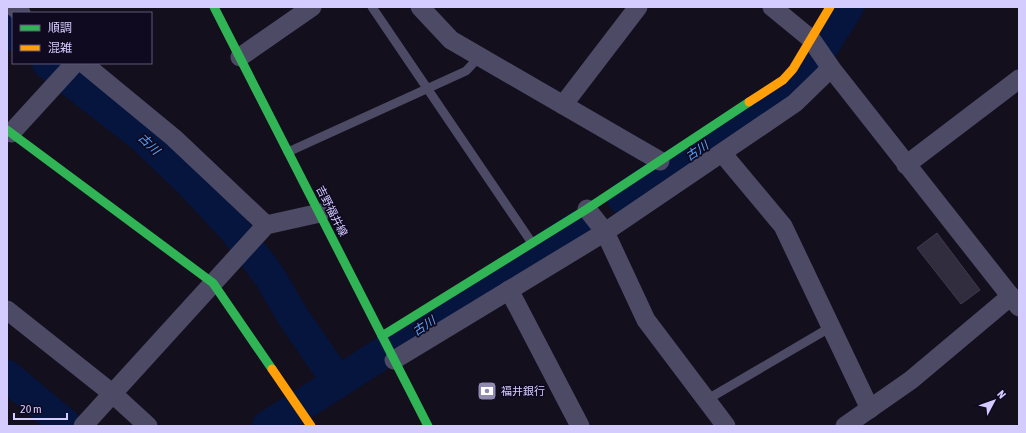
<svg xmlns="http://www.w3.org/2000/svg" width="1026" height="433" font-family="'Asap Condensed','Noto Sans JP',sans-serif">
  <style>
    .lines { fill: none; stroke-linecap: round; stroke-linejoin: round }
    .river { stroke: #05153e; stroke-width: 32 }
    .building { fill: #312d3e; stroke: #3f3951 }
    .lane { stroke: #4d4a66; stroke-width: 9 }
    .street { stroke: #4d4a66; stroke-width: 19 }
    .fast { stroke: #30b455; stroke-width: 9 }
    .slow { stroke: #ff9f0a; stroke-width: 9 }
    .labels { text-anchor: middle; stroke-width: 3.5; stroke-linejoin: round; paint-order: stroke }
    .street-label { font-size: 11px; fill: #d4cbff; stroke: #100a21 }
    .poi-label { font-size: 11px; fill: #d4cbff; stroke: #100a21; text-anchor: start }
    .water-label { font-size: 12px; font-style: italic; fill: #59a7ff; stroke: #100a21 }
  </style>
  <rect width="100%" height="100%" fill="#130f1c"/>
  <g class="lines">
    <g class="river">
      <path d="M7,30l6,5"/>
      <path d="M48,63l93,72 48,46 45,48 36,48 22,38 46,67 241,-156"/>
      <path d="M623,198l173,-112 12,-16 40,-63"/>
      <path d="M7,376l60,50"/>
      <path d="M268,426l70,-44"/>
    </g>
  </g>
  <path class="building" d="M937,233l43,57 -19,14 -44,-56z"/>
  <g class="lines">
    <g class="lane">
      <path d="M372,7l160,236"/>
      <path d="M288,152l178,-81 14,-15"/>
      <path d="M708,399l123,-72"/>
    </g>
    <g class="street">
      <path d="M14,7l7,6"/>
      <path d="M420,7l31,33 209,121"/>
      <path d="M772,7l39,32 20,29 188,239"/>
      <path d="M240,57l72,-50"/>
      <path d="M83,63l91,75 92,87"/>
      <path d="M563,105l75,-98"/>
      <path d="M11,133l64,-70"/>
      <path d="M722,153l61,73 87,183"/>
      <path d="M906,165l113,-86"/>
      <path d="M587,209l18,23 41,88 80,106"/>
      <path d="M509,290l71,136"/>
      <path d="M7,310l106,84 35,32"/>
      <path d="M394,360l211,-128 190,-129 36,-35"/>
      <path d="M83,426l183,-201 54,-12"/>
      <path d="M845,426l66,-46 100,-84"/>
    </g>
    <g class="fast">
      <path d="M214,7l214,419"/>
      <path d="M7,130l206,153 59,86"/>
      <path d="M382,336l205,-127 162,-107"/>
    </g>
    <g class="slow">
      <path d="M749,102l34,-22 10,-11 37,-62"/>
      <path d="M272,369l39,57"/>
    </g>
  </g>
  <defs>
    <g id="bank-square" transform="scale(1)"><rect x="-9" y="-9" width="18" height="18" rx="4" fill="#9089b0" stroke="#100a21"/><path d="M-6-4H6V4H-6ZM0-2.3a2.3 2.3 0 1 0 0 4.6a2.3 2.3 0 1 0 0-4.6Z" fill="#fff"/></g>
  </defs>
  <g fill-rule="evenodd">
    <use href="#bank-square" x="487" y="391"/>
  </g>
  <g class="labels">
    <g class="street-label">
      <text transform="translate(332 211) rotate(63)" y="4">吉野福井線</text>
    </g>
    <g class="poi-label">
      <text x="501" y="395">福井銀行</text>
    </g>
    <g class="water-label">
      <text transform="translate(149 144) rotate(44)" y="4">古川</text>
      <text transform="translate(697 151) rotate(-33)" y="4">古川</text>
      <text transform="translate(424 326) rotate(-33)" y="4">古川</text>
    </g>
  </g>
  <rect width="1026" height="433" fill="none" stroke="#d4cbff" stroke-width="16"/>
  <rect x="12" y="12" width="140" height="52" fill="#100a21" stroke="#5e577a"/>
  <rect x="20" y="25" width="20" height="6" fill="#30b455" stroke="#5e577a"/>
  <text x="48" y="32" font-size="12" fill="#d4cbff">順調</text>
  <rect x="20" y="45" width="20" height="6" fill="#ff9f0a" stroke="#5e577a"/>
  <text x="48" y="52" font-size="12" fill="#d4cbff">混雑</text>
  <g transform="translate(994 401) rotate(49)" stroke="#100a21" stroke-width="3" paint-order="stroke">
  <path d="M0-3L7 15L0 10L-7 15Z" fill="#d4cbff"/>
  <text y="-6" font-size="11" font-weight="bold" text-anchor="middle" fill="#d4cbff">N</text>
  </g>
  <path d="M14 413v6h53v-6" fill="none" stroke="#d4cbff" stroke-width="2"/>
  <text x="20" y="413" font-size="12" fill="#d4cbff" stroke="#100a21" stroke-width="3" paint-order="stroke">20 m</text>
</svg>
